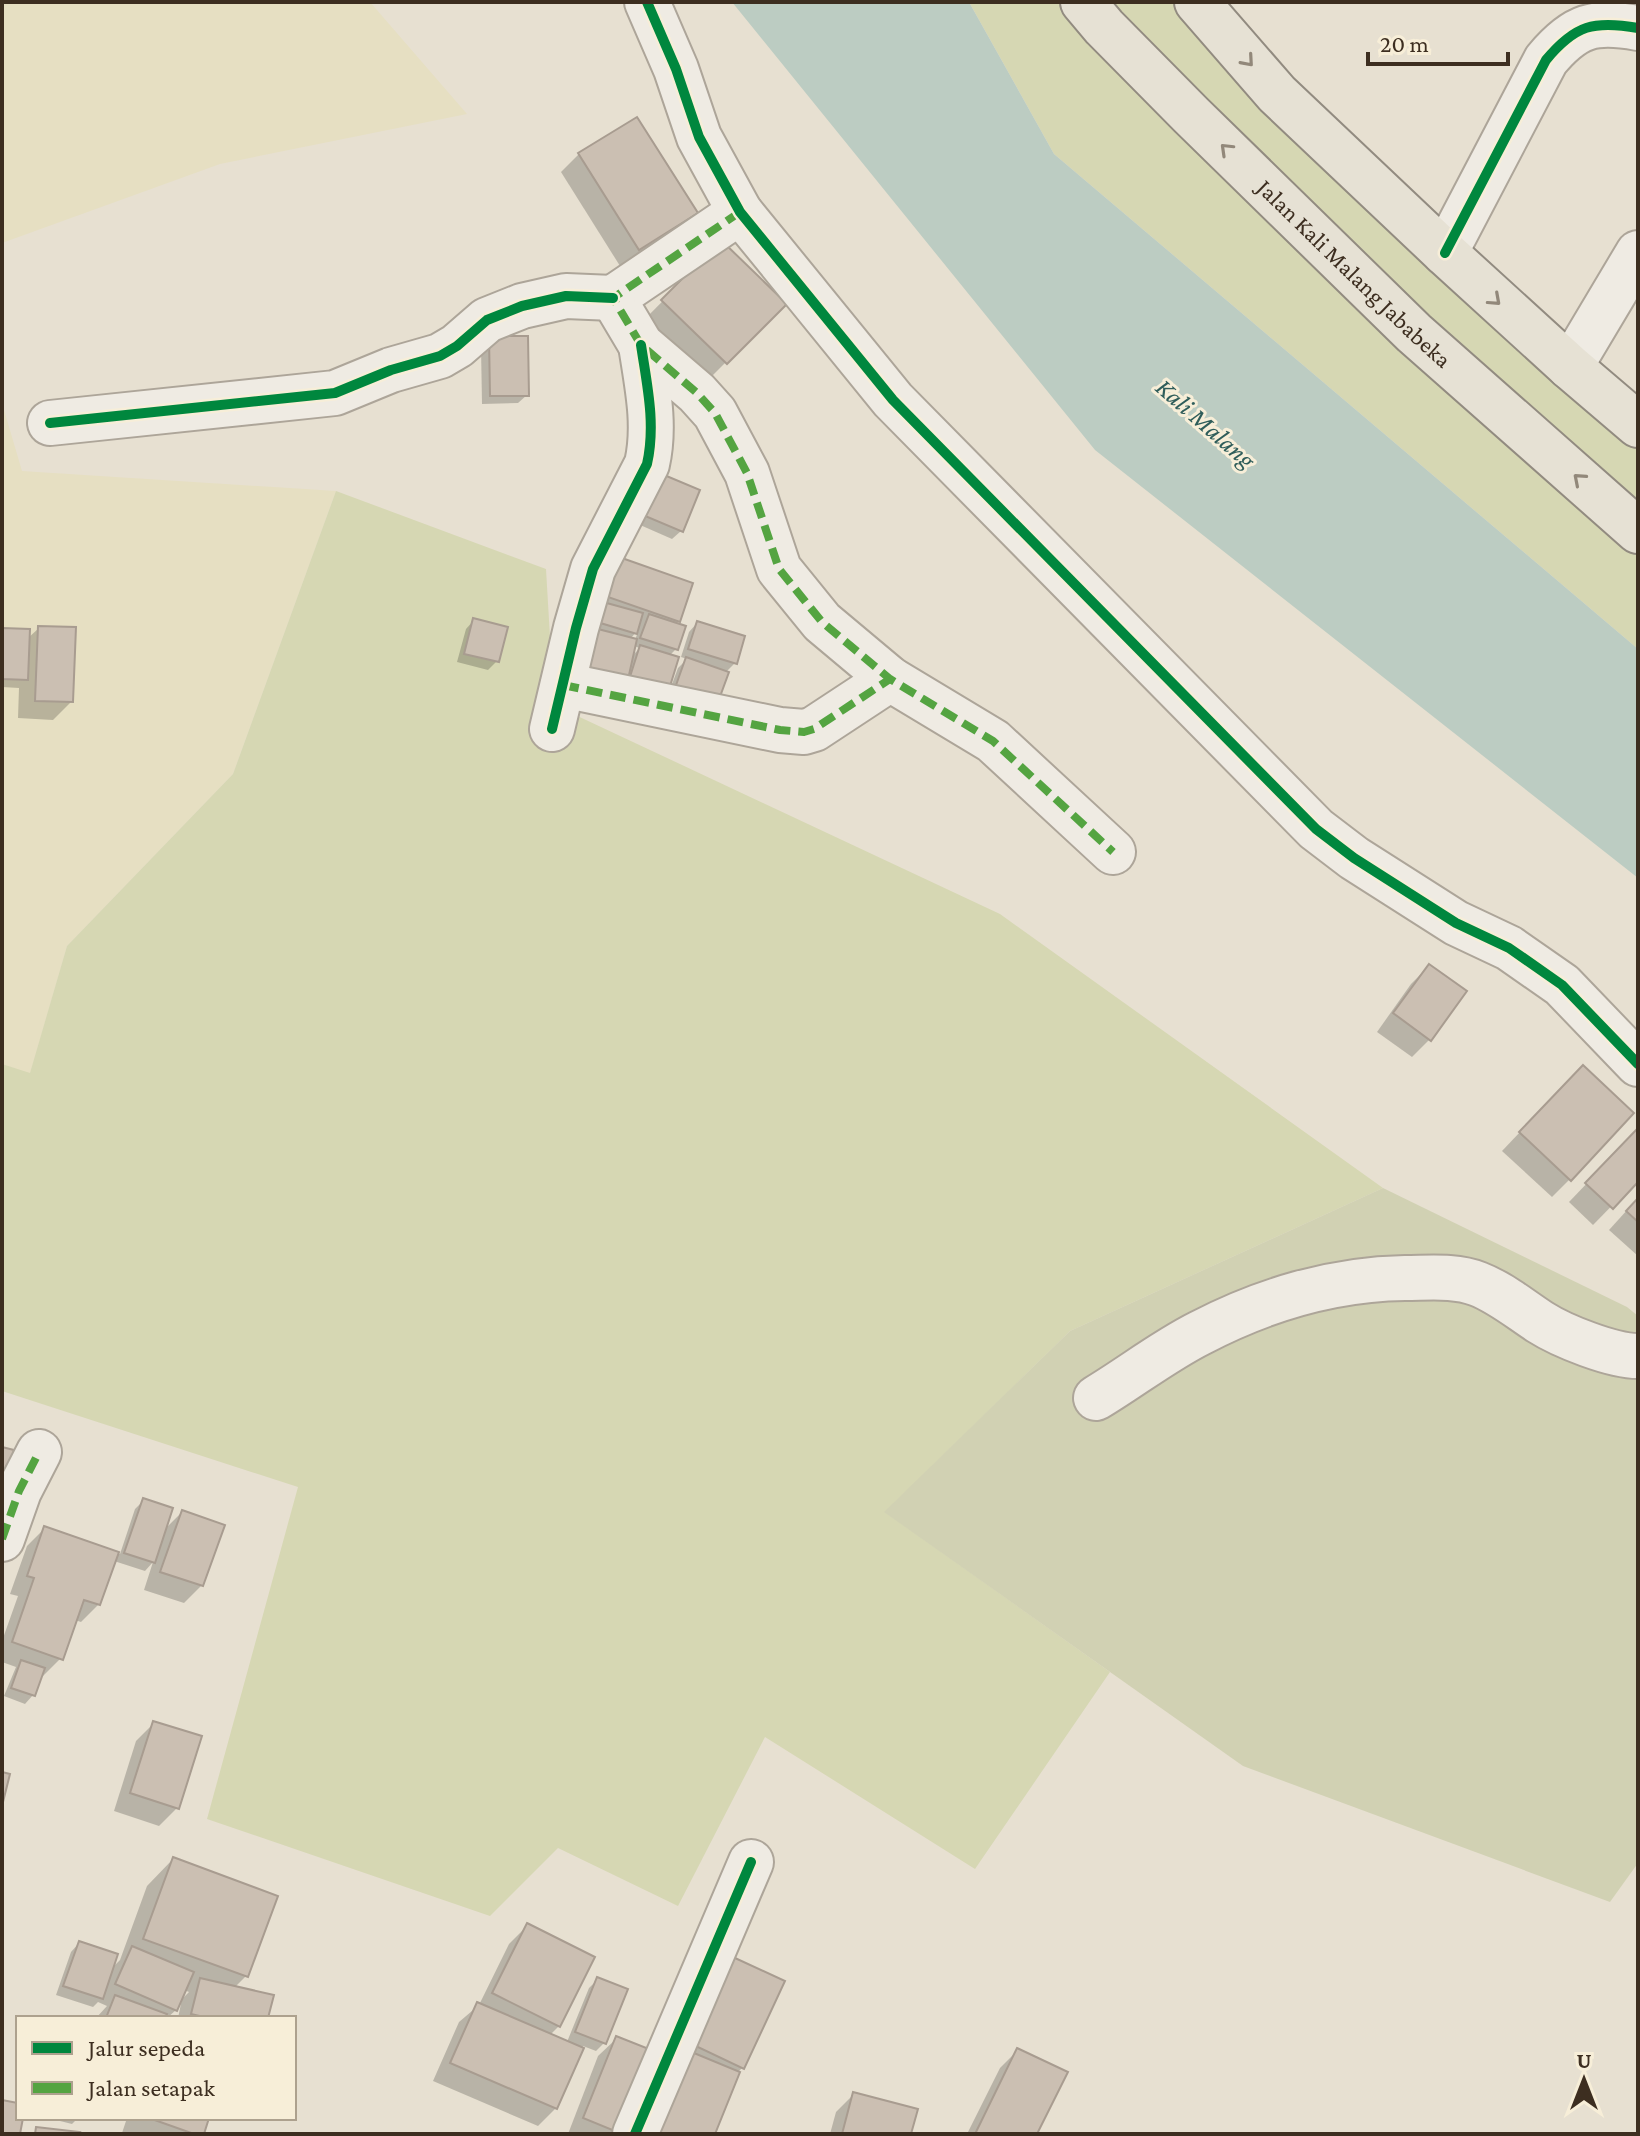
<svg xmlns="http://www.w3.org/2000/svg" width="1640" height="2136" font-family="'Crimson Pro',serif">
  <style>
    .farmland { fill: #e6dfc2 }
    .green { fill: #d6d7b3 }
    .cemetery { fill: #d1d1b3 }
    .water { fill: #bcccc2 }
    .shadow { fill: #0003; fill-rule: evenodd }
    .building { fill: #cbbfb2; stroke: #a89c90; stroke-width: 2 }
    .lines { fill: none; stroke-linecap: round; stroke-linejoin: round }
    .minor-casing { stroke: #ada599; stroke-width: 48 }
    .major-casing { stroke: #928b80; stroke-width: 48 }
    .minor { stroke: #efebe3; stroke-width: 44 }
    .major { stroke: #e6e1d4; stroke-width: 44 }
    .quiet { stroke: #54a441; stroke-width: 8; stroke-dasharray: 16 8; stroke-linecap: butt }
    .cycleway-casing { stroke: #f7eed8; stroke-width: 15 }
    .cycleway { stroke: #00873e; stroke-width: 10 }
    .oneway { stroke: #92887a }
    .labels { text-anchor: middle; stroke-width: 6; stroke-linejoin: round; paint-order: stroke }
    .street-label { font-size: 24px; fill: #3d2e20; stroke: #f7eed8 }
    .water-label { font-size: 26px; font-style: italic; fill: #2f5d5a; stroke: #f7eed8 }
  </style>
  <rect width="100%" height="100%" fill="#e7e0d1"/>
  <g class="farmland">
    <path d="M2,2h368l97,112 -247,50 -218,79z"/>
    <path d="M2,403l20,68 314,20 -103,283 -166,172 -37,128 -28,-10z"/>
  </g>
  <g class="green">
    <path d="M969,2h228l441,421v226l-584,-495z"/>
    <path d="M336,491l210,78 8,136 446,209 383,274 -313,143 -185,181 225,160 -135,197 -210,-132 -87,169 -120,-58 -68,68 -283,-97 91,-332 -296,-96v-327l28,9 37,-127 166,-172z"/>
  </g>
  <path class="cemetery" d="M1383,1188l244,119 11,9v547l-28,39 -367,-136 -359,-254 186,-181z"/>
  <path class="water" d="M732,2h237l85,152 584,495v229l-543,-428z"/>
  <g class="shadow">
    <path d="M579,154l117,59 -18,18 -58,35 -59,-94z"/>
    <path d="M721,242l63,62 -76,76 -63,-61z"/>
    <path d="M490,338l37,57 -9,8 -36,1 -1,-57z"/>
    <path d="M648,483l33,48 -9,8 -41,-18z"/>
    <path d="M601,577l77,44 -4,3 2,25 -7,7 -1,30 3,1 7,-19 9,-9 -6,-2 8,-25 8,-9 38,40 -8,8 -11,30 -144,-20zM639,629l-4,11 -5,-1zM633,646l7,2 -9,9z"/>
    <path d="M474,620l23,41 -9,9 -31,-8 9,-33z"/>
    <path d="M39,628l32,74 -18,18 -35,-2 1,-30 -17,-1v-57l25,9z"/>
    <path d="M1429,966l1,73 -18,18 -35,-25 34,-48z"/>
    <path d="M1565,1085l5,94 -18,18 -50,-46z"/>
    <path d="M1638,1130v49l-45,46 -24,-23z"/>
    <path d="M1638,1198v58l-29,-26z"/>
    <path d="M144,1500l20,30 18,-18 20,73 -18,18 -40,-13 9,-28 -8,9 -31,-10 -15,43 -18,18 -6,-2 -14,38 -18,18 -3,-1 -7,20 -8,9 -21,-8 12,-29 -14,-5v-21l16,-45 -8,-2 17,-48 18,-18 75,26 15,-45z"/>
    <path d="M154,1723l23,85 -18,18 -45,-15 22,-70z"/>
    <path d="M173,1859l73,117 -12,12 32,30h-88l4,-19 7,-7 -5,-2 -8,20 -9,8h-71l11,-12 -9,-4 -5,5 -37,-12 15,-43 8,-9 32,26 9,-9 27,-74z"/>
    <path d="M527,1926l32,100 -9,9 17,7 22,-54 9,-9 6,64 -8,8 -13,-5 -27,62 -18,18 -105,-45 26,-59 20,-17 30,-61z"/>
    <path d="M704,1972l39,95 -5,5 -25,62 -53,-68z"/>
    <path d="M616,2039l8,95h-56l30,-78z"/>
    <path d="M1018,2050l17,84h-68l33,-66z"/>
    <path d="M854,2094l55,40h-79l6,-22z"/>
    <path d="M48,2118h30l-6,6z"/>
    <path d="M127,2118h80l-5,16h-75l-5,-1z"/>
  </g>
  <g class="building">
    <path d="M637,117l61,96 -59,37 -61,-97z"/>
    <path d="M721,240l66,64 -60,60 -66,-64z"/>
    <path d="M489,336h39l1,60h-39z"/>
    <path d="M657,472l43,18 -17,42 -45,-19z"/>
    <path d="M619,557l74,26 -13,39 -75,-26z"/>
    <path d="M603,602l40,11 -6,21 -40,-12z"/>
    <path d="M649,614l37,12 -8,24 -38,-12z"/>
    <path d="M473,618l35,9 -9,35 -35,-8z"/>
    <path d="M697,621l48,15 -8,28 -49,-15z"/>
    <path d="M38,626l38,1 -3,75 -38,-1z"/>
    <path d="M590,627l47,12 -10,45 -48,-12z"/>
    <path d="M2,628l28,1 -2,51 -26,-1z"/>
    <path d="M640,645l39,12 -12,39 -39,-13z"/>
    <path d="M686,657l43,15 -11,30 -43,-14z"/>
    <path d="M1429,964l38,27 -36,50 -38,-28z"/>
    <path d="M1583,1065l51,48 -63,68 -52,-49z"/>
    <path d="M1638,1128v54l-25,27 -28,-26z"/>
    <path d="M1638,1198v24l-12,-11z"/>
    <path d="M2,1447l12,3 -12,54z"/>
    <path d="M143,1498l30,10 -18,55 -31,-10z"/>
    <path d="M182,1510l43,15 -22,61 -43,-14z"/>
    <path d="M44,1526l75,26 -19,53 -16,-5 -21,60 -51,-18 22,-64 -7,-2z"/>
    <path d="M21,1660l24,8 -10,28 -24,-8z"/>
    <path d="M153,1721l49,15 -23,73 -49,-16z"/>
    <path d="M2,1772l8,2 -8,32z"/>
    <path d="M173,1857l105,39 -30,81 -105,-38z"/>
    <path d="M527,1923l68,34 -35,70 -68,-34z"/>
    <path d="M79,1941l39,13 -15,45 -40,-13z"/>
    <path d="M132,1946l62,26 -17,39 -62,-27z"/>
    <path d="M722,1952l63,29 -41,88 -63,-30z"/>
    <path d="M597,1977l31,12 -22,55 -31,-12z"/>
    <path d="M200,1978l74,17 -6,23h-60l-17,-4z"/>
    <path d="M115,1995l52,19 -2,4h-59z"/>
    <path d="M477,2002l107,46 -27,61 -107,-46z"/>
    <path d="M616,2036l43,17 -37,81 -39,-16z"/>
    <path d="M677,2046l63,26 -25,62h-73z"/>
    <path d="M1017,2048l51,24 -31,62h-62z"/>
    <path d="M853,2092l65,17 -7,25h-69z"/>
    <path d="M2,2100l16,3v15h5l-3,16h-18z"/>
    <path d="M149,2118h60l-5,16h-10z"/>
    <path d="M36,2127l44,5 -1,2h-44z"/>
  </g>
  <g class="lines">
    <g class="minor-casing">
      <g id="minor">
        <path d="M647,2l29,67 23,68 41,75 153,188 423,429 38,29 102,65 53,25 53,37 76,79"/>
        <path d="M740,212l-127,86 28,47 56,48 18,20 32,60 32,96 43,53 68,57 103,62 120,111"/>
        <path d="M1445,253l101,-193c29,-35 48,-40 92,-32"/>
        <path d="M1570,367l68,-114"/>
        <path d="M50,423l285,-30 56,-23 49,-14 17,-10 30,-26 35,-14 44,-10 47,2"/>
        <path d="M563,685l217,45 24,2 10,-3 76,-50"/>
        <path d="M552,729l24,-101 17,-59 54,-105c9,-40 0,-79 -6,-119"/>
        <path d="M1096,1398c35,-21 68,-47 104,-65 63,-33 134,-54 205,-55 24,0 50,-3 73,6 23,9 42,25 62,38 22,14 72,34 98,34"/>
        <path d="M2,1539l17,-48 20,-39"/>
        <path d="M635,2134l116,-272"/>
      </g>
    </g>
    <g class="major-casing">
      <g id="major">
        <path id="s1" d="M1083,2l21,25 87,88 223,218 224,198"/>
        <path d="M1197,2l80,92 168,159 125,114 68,58"/>
      </g>
    </g>
    <use href="#minor" class="minor"/>
    <use href="#major" class="major"/>
    <g class="quiet">
      <path d="M740,212l-127,86 28,47 56,48 18,20 32,60 32,96 43,53 68,57 103,62 120,111"/>
      <path d="M563,685l217,45 24,2 10,-3 76,-50"/>
      <path d="M2,1539l17,-48 20,-39"/>
    </g>
    <g class="cycleway-casing">
      <g id="cycleway">
        <path d="M647,2l29,67 23,68 41,75 153,188 423,429 38,29 102,65 53,25 53,37 76,79"/>
        <path d="M1445,253l101,-193c29,-35 48,-40 92,-32"/>
        <path d="M50,423l285,-30 56,-23 49,-14 17,-10 30,-26 35,-14 44,-10 47,2"/>
        <path d="M552,729l24,-101 17,-59 54,-105c9,-40 0,-79 -6,-119"/>
        <path d="M635,2134l116,-272"/>
      </g>
    </g>
    <use href="#cycleway" class="cycleway"/>
  </g>
  <defs><path id="oneway-chevron" d="M-2-3.5L2.5 0L-2 3.5" fill="none" stroke-width="1.6" stroke-linecap="round" stroke-linejoin="round" transform="scale(2)"/></defs>
  <g class="oneway">
    <use href="#oneway-chevron" transform="translate(1248 61) rotate(49)"/>
    <use href="#oneway-chevron" transform="translate(1226 149) rotate(-136)"/>
    <use href="#oneway-chevron" transform="translate(1495 300) rotate(42)"/>
    <use href="#oneway-chevron" transform="translate(1579 479) rotate(-139)"/>
  </g>
  <g class="labels">
    <g class="street-label">
      <text dy="8" stroke="none"><textPath href="#s1" startOffset="384">Jalan Kali Malang Jababeka</textPath></text>
    </g>
    <g class="water-label">
      <text transform="translate(1206 423) rotate(41)" y="9">Kali Malang</text>
    </g>
  </g>
  <rect width="1640" height="2136" fill="none" stroke="#3d2e20" stroke-width="8"/>
  <rect x="16" y="2016" width="280" height="104" fill="#f7eed8" stroke="#ada18e" stroke-width="2"/>
  <rect x="32" y="2042" width="40" height="12" fill="#00873e" stroke="#ada18e" stroke-width="2"/>
  <text x="88" y="2056" font-size="24" fill="#3d2e20">Jalur sepeda</text>
  <rect x="32" y="2082" width="40" height="12" fill="#54a441" stroke="#ada18e" stroke-width="2"/>
  <text x="88" y="2096" font-size="24" fill="#3d2e20">Jalan setapak</text>
  <g transform="translate(1584 2080)" stroke="#f7eed8" stroke-width="6" paint-order="stroke">
  <path d="M0-6L14 30L0 20L-14 30Z" fill="#3d2e20"/>
  <text y="-12" font-size="22" font-weight="bold" text-anchor="middle" fill="#3d2e20">U</text>
  </g>
  <path d="M1368 52v12h140v-12" fill="none" stroke="#3d2e20" stroke-width="4"/>
  <text x="1380" y="52" font-size="24" fill="#3d2e20" stroke="#f7eed8" stroke-width="6" paint-order="stroke">20 m</text>
</svg>
